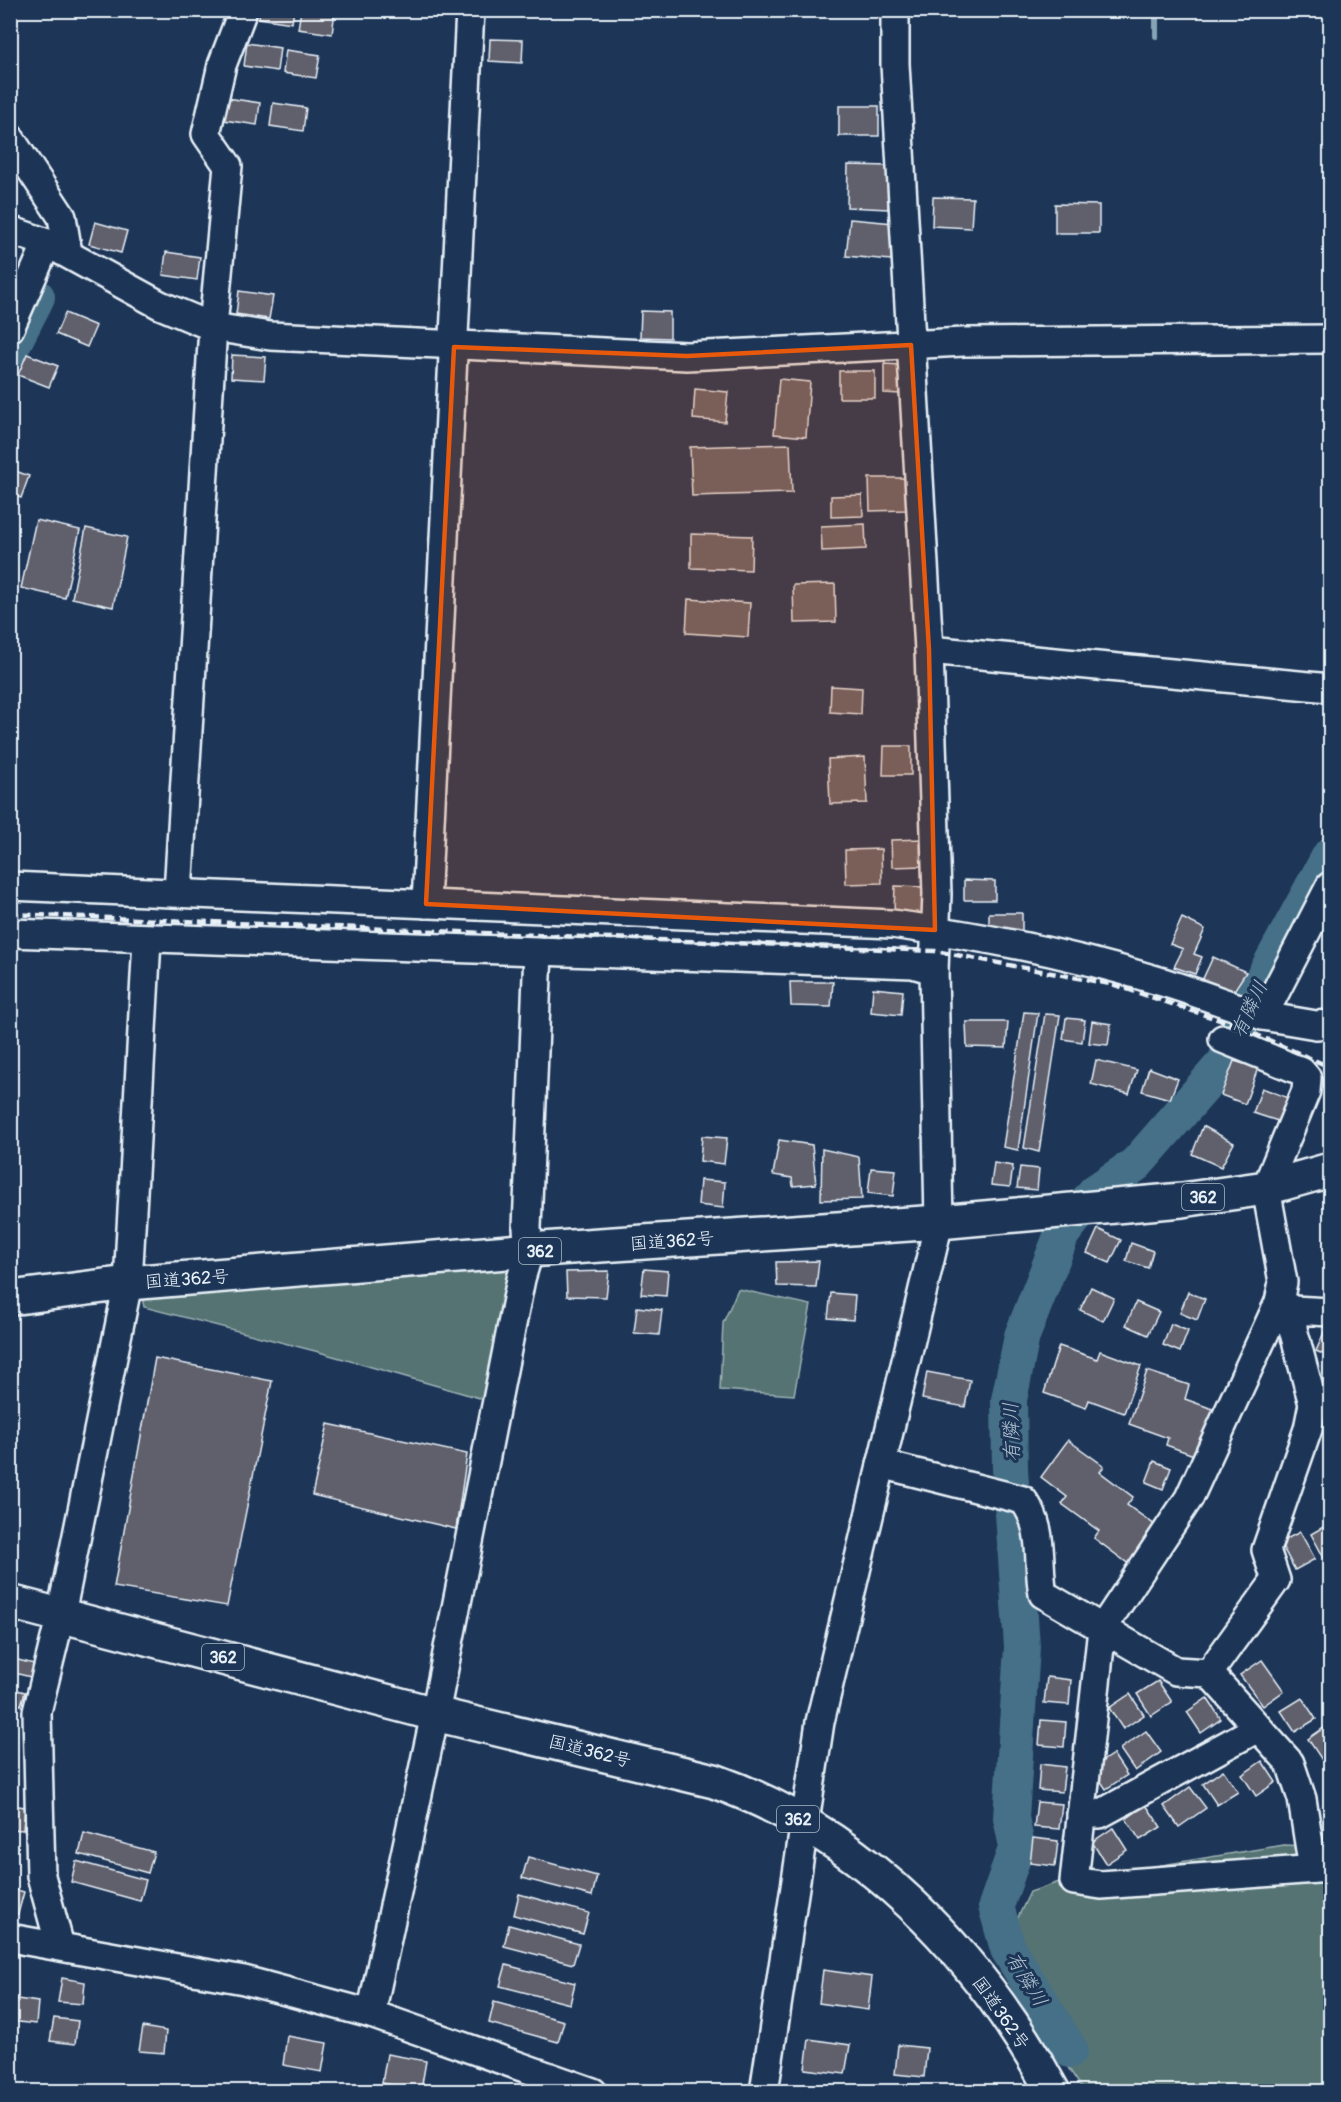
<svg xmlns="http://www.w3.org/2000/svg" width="1341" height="2102" font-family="Pangolin,'Klee One',sans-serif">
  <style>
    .green { fill: #557372; stroke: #9eb2b5; stroke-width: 1.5 }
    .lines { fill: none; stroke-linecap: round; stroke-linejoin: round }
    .stream { stroke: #86a4b5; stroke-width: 6 }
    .river { stroke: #457088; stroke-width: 36 }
    .building { fill: #615f6c; stroke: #e8f1f8; stroke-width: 1.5 }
    .minor-casing { stroke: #e8f1f8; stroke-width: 32 }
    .highway-casing { stroke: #e8f1f8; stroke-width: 38 }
    .minor { stroke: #1d3557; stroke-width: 27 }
    .highway { stroke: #1d3557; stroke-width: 33 }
    .rail { stroke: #e8f1f8; stroke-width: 4.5; stroke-dasharray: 9 4.5; stroke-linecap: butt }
    .marked { fill: #e8590c; fill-opacity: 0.2; stroke: #e8590c; stroke-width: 4.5; stroke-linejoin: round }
    .labels { text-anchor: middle; stroke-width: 6; stroke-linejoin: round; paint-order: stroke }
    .shield { fill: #1d3557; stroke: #abb9c8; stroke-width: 1.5 }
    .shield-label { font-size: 16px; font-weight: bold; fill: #e8f1f8 }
    .street-label { font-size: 18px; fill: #e8f1f8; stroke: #1d3557 }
    .water-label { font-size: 20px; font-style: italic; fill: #afc4d1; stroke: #1d3557 }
  </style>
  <rect width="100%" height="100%" fill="#1d3557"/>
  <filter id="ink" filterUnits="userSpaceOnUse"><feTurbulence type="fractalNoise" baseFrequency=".0167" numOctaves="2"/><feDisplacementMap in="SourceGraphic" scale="12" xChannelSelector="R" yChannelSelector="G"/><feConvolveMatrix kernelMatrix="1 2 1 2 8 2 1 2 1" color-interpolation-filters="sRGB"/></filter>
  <g filter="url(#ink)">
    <g class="green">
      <path d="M510,1267l-27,132 -164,-47 -175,-45 -5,-24z"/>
      <path d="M738,1289l73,16 -17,90 -74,-5 3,-67z"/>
      <path d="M1284,1845l46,2v244h-246l-32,-47 -51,-91 29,-61 29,-10z"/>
    </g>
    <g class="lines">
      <path class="stream" d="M1156,10v26"/>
      <g class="river">
        <path d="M10,350l27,-53"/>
        <path d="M1070,2050l-62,-101 -12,-43 21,-60 -6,-28 11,-171 -12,-178 -1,-69 13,-64 40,-102 33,-42 41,-28 89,-102 28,-65 77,-142"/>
      </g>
    </g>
    <g class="building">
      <path d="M260,10h34l-2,13 -33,-5z"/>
      <path d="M301,10l34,1 -3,23 -34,-5z"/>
      <path d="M490,39l33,1 -1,23 -33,-2z"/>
      <path d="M247,43l33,5 -3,23 -33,-5z"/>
      <path d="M286,50l34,5 -4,23 -33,-5z"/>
      <path d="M227,98l33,5 -3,22 -33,-5z"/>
      <path d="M273,103l33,5 -3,23 -33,-5z"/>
      <rect x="839" y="106" width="40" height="30"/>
      <path d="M848,165l41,1 -1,43 -41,-2z"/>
      <path d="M933,197l40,1 -2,30 -39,-2z"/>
      <path d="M1055,204l44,1v28h-44z"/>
      <path d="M850,219l44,4 -3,37 -45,-4z"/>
      <path d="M95,222l32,9 -6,22 -32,-9z"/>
      <path d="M166,252l34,5 -3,23 -34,-5z"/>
      <path d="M239,291l34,5 -4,23 -33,-5z"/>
      <path d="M641,311l29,1v26l-30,-1z"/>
      <path d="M65,313l31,13 -9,21 -31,-13z"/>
      <path d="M27,354l31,12 -9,21 -31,-12z"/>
      <path d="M232,355l34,2 -2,23 -33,-2z"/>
      <path d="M884,364l17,1 -1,29 -16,-1z"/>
      <rect x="839" y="371" width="36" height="27"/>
      <path d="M779,379l31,3 -4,55 -32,-3z"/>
      <path d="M695,389l33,3 -3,30 -32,-3z"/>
      <path d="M790,444l2,49 -100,3 -2,-49z"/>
      <path d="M10,469l19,7 -8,22 -11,-4z"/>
      <path d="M869,478h36l1,32 -36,1z"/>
      <path d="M862,495l1,21 -32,1v-21z"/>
      <path d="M36,520l44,10 -15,68 -44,-10z"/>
      <path d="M865,524l1,25 -44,2 -1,-25z"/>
      <path d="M86,528l41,9 -14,70 -41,-9z"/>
      <path d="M691,534l61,2 -1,34 -60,-2z"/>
      <path d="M835,584l1,38 -42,1 -1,-38z"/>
      <path d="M688,599l62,4 -2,34 -62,-4z"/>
      <path d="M831,686l31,2 -1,26 -31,-2z"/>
      <path d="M884,746h27v29h-28z"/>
      <path d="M865,757l2,46 -37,1 -2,-45z"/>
      <path d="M923,839l1,27 -32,1 -1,-27z"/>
      <path d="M881,849l1,34 -36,1 -1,-34z"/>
      <path d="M964,880l31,1v19h-31z"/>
      <path d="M895,886l30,1 -1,26 -30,-1z"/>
      <rect x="989" y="913" width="33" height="20"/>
      <path d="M1182,918l23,11 -11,25 8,3 -7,17 -21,-7 9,-18 -13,-5z"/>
      <path d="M1213,957l33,15 -16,25 -30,-12z"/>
      <path d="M790,982h43l-2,25 -40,-1z"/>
      <path d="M873,988l30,3 -2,24 -30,-3z"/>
      <path d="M1024,1012l14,1 -20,137 -15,-3z"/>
      <path d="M1045,1014l15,1 -21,137 -15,-4z"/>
      <path d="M1066,1018l19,2 -3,22 -19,-3z"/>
      <path d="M1092,1021l19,3 -3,21 -19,-2z"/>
      <path d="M966,1022h42l-2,26 -39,-1z"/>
      <path d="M1096,1060l41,10 -8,24 -38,-10z"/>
      <path d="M1234,1061l24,7 -13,36 -24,-9z"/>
      <path d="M1149,1068l29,11 -8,20 -28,-8z"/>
      <path d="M1262,1088l26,10 -10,23 -25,-8z"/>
      <path d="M1203,1126l31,17 -13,24 -29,-13z"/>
      <path d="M702,1136l25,2 -3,26 -24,-3z"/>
      <path d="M779,1140l33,5 4,39 -23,2 -1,-8 -19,-3z"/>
      <path d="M822,1149l37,8 3,42 -41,1z"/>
      <path d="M994,1163l19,3 -3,21 -19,-2z"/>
      <path d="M1020,1167l19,2 -2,21 -20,-2z"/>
      <path d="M871,1168l25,2 -3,26 -25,-3z"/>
      <path d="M700,1180l25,2 -2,26 -25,-3z"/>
      <path d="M1098,1229l23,11 -11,23 -23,-10z"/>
      <path d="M1131,1243l22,8 -5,17 -22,-7z"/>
      <path d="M819,1261l-3,26 -39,-1 -1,-24z"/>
      <path d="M644,1269l24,2 -2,25 -25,-2z"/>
      <path d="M609,1271l-3,26 -39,-1 -1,-24z"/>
      <path d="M1091,1287l23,11 -11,23 -23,-11z"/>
      <path d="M1188,1292l17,7 -8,21 -17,-7z"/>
      <path d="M831,1293l24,2 -2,25 -25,-2z"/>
      <path d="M1136,1302l23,10 -11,23 -22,-10z"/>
      <path d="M637,1307l25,3 -3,25 -25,-2z"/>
      <path d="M1171,1324l17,7 -8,21 -17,-7z"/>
      <path d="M1325,1330l5,3v24l-14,-6z"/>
      <path d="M1059,1346l38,13 3,-8 41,15 -17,47 -35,-13 -3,8 -42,-15z"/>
      <path d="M155,1358l117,23 -45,225 -113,-19z"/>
      <path d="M1147,1371l42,14 -4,14 33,12 -16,47 -36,-13 2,-7 -39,-14z"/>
      <path d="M927,1372l43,8 -5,27 -43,-8z"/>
      <path d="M328,1424l139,30 -11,75 -144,-34z"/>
      <path d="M1068,1440l36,26 -4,6 33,25 -6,8 35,25 -28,38 -40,-30 5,-7 -37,-27 5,-7 -26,-20z"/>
      <path d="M1154,1461l17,7 -8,21 -17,-7z"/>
      <path d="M1330,1523v40l-2,2 -17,-31z"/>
      <path d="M1300,1532l15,27 -20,11 -15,-28z"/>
      <path d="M10,1658l28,7 -3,13 -25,-6z"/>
      <path d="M1262,1660l22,31 -21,15 -23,-31z"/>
      <path d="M1047,1677l24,3 -2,25 -25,-2z"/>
      <path d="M1158,1681l14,21 -21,14 -14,-22z"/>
      <path d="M10,1688l15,4 -4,13 -11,-3z"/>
      <path d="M1130,1694l14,21 -21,14 -14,-21z"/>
      <path d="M1207,1698l14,21 -20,14 -14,-21z"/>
      <path d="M1302,1698l14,21 -21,13 -14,-21z"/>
      <path d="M1041,1720l25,2 -2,25 -25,-2z"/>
      <path d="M1328,1725l2,29 -8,6 -14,-21z"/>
      <path d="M1146,1731l15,21 -26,19 -15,-22z"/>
      <path d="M1113,1754l14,21 -21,14 -14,-21z"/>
      <path d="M1262,1761l14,21 -20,14 -14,-21z"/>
      <path d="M1040,1764l25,3 -3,25 -24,-2z"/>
      <path d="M1223,1770l15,22 -21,13 -14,-21z"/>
      <path d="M1190,1787l16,21 -27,19 -15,-21z"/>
      <path d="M1037,1802l25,2 -3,25 -25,-2z"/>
      <path d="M10,1805l15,2 -2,23 -13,-1z"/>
      <path d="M1146,1805l15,22 -21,13 -14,-21z"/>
      <path d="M1113,1828l14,22 -21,14 -14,-22z"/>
      <path d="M84,1833l70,19 -6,21 -69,-19z"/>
      <path d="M1033,1838l25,3 -3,25 -25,-3z"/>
      <path d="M528,1857l69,19 -5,20 -70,-18z"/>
      <path d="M76,1861l70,19 -6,21 -69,-19z"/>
      <path d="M10,1888l14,4 -6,22 -8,-2z"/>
      <path d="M519,1894l70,19 -6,21 -69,-19z"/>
      <path d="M509,1925l70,19 -6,20 -69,-18z"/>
      <path d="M506,1965l69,18 -5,21 -70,-18z"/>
      <path d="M823,1970l49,7 -4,33 -49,-7z"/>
      <path d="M62,1978l23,4 -2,22 -25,-2z"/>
      <path d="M10,1998l28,4 -2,22 -26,-3z"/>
      <path d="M494,2002l70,19 -6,21 -69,-19z"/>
      <path d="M54,2018l24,3 -3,23 -25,-3z"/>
      <path d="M143,2027l23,4 -2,22 -25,-2z"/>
      <path d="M287,2036l40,7 -5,29 -39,-7z"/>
      <path d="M809,2039l41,6 -5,29 -40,-5z"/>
      <path d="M898,2045l29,3 -3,29 -29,-3z"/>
      <path d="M387,2054l39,7 -5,29 -39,-7z"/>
      <path d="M485,2085l39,6v1h-40z"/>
    </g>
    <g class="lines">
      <g class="minor-casing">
        <g id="minor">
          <path d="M10,138l52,79 6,36"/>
          <path d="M10,230l37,13 113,62 53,22 57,9 417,20 277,-14 366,-3"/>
          <path d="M10,328l37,-85"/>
          <path d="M929,650l401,38"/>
          <path d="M10,886l882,38c90,12 180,30 267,57 35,10 69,24 104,35"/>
          <path d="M1330,886l-67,130 53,9 14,-1"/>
          <path d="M178,892l35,-565 15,-161 -22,-32 16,-69 21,-55"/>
          <path d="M426,904l44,-894"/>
          <path d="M10,933l903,31 21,6"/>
          <path d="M1223,1039l78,32 6,7 -1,13 -40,97 17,94 -4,20 -90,196 -87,131 -28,252 27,4 229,-17"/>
          <path d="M1279,1302l14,8 37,2"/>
          <path d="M881,1464l142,36c22,27 14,62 20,94l133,77 33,2 81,90 12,36 11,70"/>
          <path d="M1209,1673l67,-93 -10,-30 42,-121 5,-25 -20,-75v-19"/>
          <path d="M1081,1814h19l158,-86"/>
          <path d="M10,1938l234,42 127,34 222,78"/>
          <path d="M60,1946l-19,-70 -4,-164 24,-98 67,-331 19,-343"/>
          <path d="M371,2014l64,-300 86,-435 8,-27 -2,-24 11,-277"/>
          <path d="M764,2092l56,-370 119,-500 -5,-252 3,-76 -8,-244 -34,-586v-54"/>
        </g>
      </g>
      <g class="highway-casing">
        <g id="highway">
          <path d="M10,1298l118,-15 428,-35 383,-26 243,-22 84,-12 64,-18"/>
          <path d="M10,1602l425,112 279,67c150,53 264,172 339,311"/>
        </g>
      </g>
      <use href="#minor" class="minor"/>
      <use href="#highway" class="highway"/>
      <path class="rail" d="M10,914l925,37 180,34 117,39 98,43"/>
    </g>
  </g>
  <path class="marked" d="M911,345l18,305 6,280 -509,-26 28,-557 233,9z"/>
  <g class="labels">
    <g class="shield">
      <rect x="1182" y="1184" width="42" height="26" rx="4.5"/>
      <rect x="519" y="1238" width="42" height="26" rx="4.5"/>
      <rect x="202" y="1644" width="42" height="26" rx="4.5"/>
      <rect x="777" y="1806" width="42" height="26" rx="4.5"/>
    </g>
    <g class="shield-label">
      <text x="1203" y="1203">362</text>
      <text x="540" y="1257">362</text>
      <text x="223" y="1663">362</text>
      <text x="798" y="1825">362</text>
    </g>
    <g class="street-label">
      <text transform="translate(672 1241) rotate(-4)" y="6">国道362号</text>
      <text transform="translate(187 1279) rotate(-4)" y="6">国道362号</text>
      <text transform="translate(590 1751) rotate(14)" y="6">国道362号</text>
      <text transform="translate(1001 2013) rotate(55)" y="6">国道362号</text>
    </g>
    <g class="water-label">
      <text transform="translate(1249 1009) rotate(-65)" y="7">有隣川</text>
      <text transform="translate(1011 1432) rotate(-92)" y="7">有隣川</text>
      <text transform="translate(1027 1979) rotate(59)" y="7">有隣川</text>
    </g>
  </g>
  <rect width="1341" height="2102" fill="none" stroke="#1d3557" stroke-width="36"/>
  <rect x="18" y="18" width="1305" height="2066" fill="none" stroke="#e8f1f8" stroke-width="2" filter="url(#ink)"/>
</svg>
